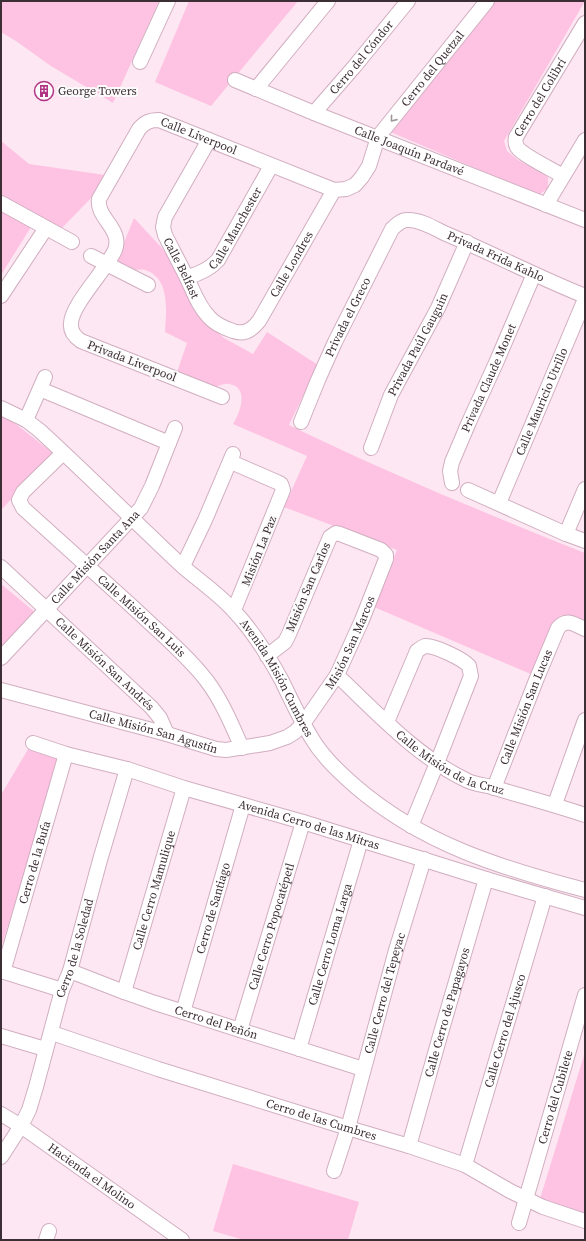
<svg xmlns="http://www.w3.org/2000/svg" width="586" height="1241" font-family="'Source Serif 4',serif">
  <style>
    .green { fill: #fec2e2 }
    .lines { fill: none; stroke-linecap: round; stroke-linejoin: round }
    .minor-casing { stroke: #d1aec0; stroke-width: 16 }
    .minor { stroke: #fff; stroke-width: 14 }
    .oneway { stroke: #9e969a }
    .labels { text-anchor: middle; stroke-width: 4; stroke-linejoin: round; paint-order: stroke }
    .street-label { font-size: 12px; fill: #3c2e35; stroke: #fbfbfb }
    .poi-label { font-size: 12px; fill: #3c2e35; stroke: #fbfbfb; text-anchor: start }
  </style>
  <rect width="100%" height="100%" fill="#fde7f2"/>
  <g class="green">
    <path d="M1,1h158l-46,102 -62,-37 -35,-25 -15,-9z"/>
    <path d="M189,1h109l-87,105 -56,-24z"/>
    <path d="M494,1h91l-81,140 3,10 11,9 30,17v11l-9,7 -151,-64z"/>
    <path d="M1,141l28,23 76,11 -14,23 -29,30 -30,-14 -31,-18z"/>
    <path d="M1,209l30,18 -30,48z"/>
    <path d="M134,218l27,29 15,18 31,59 17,14 29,16 14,-22 51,33 -29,60c96,47 196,88 296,128v74l-24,-12 -28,60 -159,-68 23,-57 -113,-43 23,-51 -74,-32c7,-11 17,-37 -4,-40 -4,-1 -11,2 -15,4l-37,-16 10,-29 -22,-11c1,-20 6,-54 -20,-62 -4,-1 -9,0 -13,0 -5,-1 -11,-5 -16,-8z"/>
    <path d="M1,415l16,10 37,29 -53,56z"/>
    <path d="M1,584l35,29 -35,39z"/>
    <path d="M30,746l30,11 -59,191v-153z"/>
    <path d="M585,1052v161l-45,-14z"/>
    <path d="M233,1164l126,38 -11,38h-104l-31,-9z"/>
  </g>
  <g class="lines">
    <g class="minor-casing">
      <g id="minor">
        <path d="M140,62l28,-61"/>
        <path id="s1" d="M235,80l79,33 271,107"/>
        <path d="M256,89l72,-88"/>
        <path id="s2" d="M314,113l40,-46 54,-66"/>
        <path id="s3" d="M209,140l-44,77 -2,10 2,8c7,14 14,27 21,41 7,14 12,30 23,41 6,7 15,11 24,14 11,4 19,-1 26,-10l75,-131"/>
        <path id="s4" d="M563,176c-10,-6 -41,-21 -46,-29 -2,-4 -2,-6 -1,-10l69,-114"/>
        <path d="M1,203l71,39"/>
        <path d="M546,205l39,-65"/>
        <path d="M91,256l57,29"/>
        <path id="s5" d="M187,277c12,-3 22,-7 31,-17l53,-94"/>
        <path d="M1,296l45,-68"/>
        <path d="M40,389l129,54"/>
        <path id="s6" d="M222,397l-141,-56c-6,-4 -11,-10 -10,-18 1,-19 35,-53 44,-73 8,-21 -19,-32 -16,-51l40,-70c6,-7 11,-9 20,-9l175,70 12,-1 9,-4 7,-8 7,-11 9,-29 109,-136"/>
        <path id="s7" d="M1,408l25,12 13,10c48,44 94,90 142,135 17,15 38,29 53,46 19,20 35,46 48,70 9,19 18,38 29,56 11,19 27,34 44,49 67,58 146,82 230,104"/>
        <path d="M26,420l19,-43"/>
        <path id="s8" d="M301,422l17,-42 17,-38 57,-113c4,-4 9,-9 15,-9 12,-1 27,8 37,13 48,20 93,44 141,63"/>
        <path id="s9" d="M371,448l20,-53 47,-87 29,-66"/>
        <path id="s10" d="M63,453l-40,39 -4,8 4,8c38,34 75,68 113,102 24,23 51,45 71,71 15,20 25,44 35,67"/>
        <path d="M231,462l46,20 4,2 2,6 -49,120"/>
        <path id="s11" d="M452,483l-2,-12 2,-9 17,-40 27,-59 38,-89"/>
        <path d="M468,490l98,44 19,7"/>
        <path id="s12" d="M499,503l86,-204"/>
        <path d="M566,534l19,-45"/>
        <path d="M183,566l22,-46 28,-66"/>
        <path id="s13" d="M1,567l151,141 8,10 7,16"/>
        <path id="s14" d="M1,658l140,-150 11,-22 23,-58"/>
        <path id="s15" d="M337,675c40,38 80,82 131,106 9,4 18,4 27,7 30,9 60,17 90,27"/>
        <path id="s16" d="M1,690l166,44 49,15 10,1 44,-7 17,-6 8,-5 8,-8 34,-49 25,-55 24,-61v-4l-5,-5 -41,-16 -4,-1 -6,4 -41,97 -4,8 -18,14"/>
        <path d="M387,722l30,-71c3,-2 5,-4 8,-5 9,-1 38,13 44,20l2,10 -34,87 -26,63"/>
        <path id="s17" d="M33,743l33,11 61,15 57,19 119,34 183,57 99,29"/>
        <path id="s18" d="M494,788l43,-110 21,-50c9,-11 17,-3 27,1"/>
        <path d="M555,804l30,-84"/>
        <path d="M1,971l61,19"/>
        <path id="s19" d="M70,971l54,21 31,11 208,66"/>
        <path id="s20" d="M3,972l63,-218"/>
        <path id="s21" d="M124,992l60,-204"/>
        <path id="s22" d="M183,1012l60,-207"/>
        <path id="s23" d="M240,1030l63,-208"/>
        <path id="s24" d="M52,1033l106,36 190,59 61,18 56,19 45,26 33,16 42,14"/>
        <path d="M1,1036l44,13"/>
        <path id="s25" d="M299,1049l62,-209"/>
        <path id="s26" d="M1,1114l20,12 161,114"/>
        <path id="s27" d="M409,1146l31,-110 46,-157"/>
        <path id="s28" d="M1,1157l20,-31 8,-16 7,-23 26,-97 8,-19 30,-111 27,-91"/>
        <path id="s29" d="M465,1165l80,-269"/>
        <path id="s30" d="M334,1171l14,-43 48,-178 28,-91"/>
        <path id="s31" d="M519,1223l66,-228"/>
        <path d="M46,1240l3,-9"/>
      </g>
    </g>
    <use href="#minor" class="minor"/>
  </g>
  <defs><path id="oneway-chevron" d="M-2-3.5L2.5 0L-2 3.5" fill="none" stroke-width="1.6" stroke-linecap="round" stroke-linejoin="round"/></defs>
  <use class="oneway" href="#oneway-chevron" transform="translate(393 119) rotate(129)"/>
  <defs>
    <g id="building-ring" transform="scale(1)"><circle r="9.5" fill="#fbfbfb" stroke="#b13585" stroke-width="1.5"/><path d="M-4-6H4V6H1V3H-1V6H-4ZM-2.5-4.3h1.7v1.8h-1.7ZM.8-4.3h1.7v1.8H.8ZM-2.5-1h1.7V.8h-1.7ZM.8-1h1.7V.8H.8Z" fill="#b13585"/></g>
  </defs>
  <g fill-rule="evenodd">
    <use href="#building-ring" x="44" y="91"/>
  </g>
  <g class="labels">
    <g class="street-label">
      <text dy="4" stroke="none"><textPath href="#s2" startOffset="73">Cerro del Cóndor</textPath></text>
      <text dy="4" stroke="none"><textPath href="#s6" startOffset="770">Cerro del Quetzal</textPath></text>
      <text dy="4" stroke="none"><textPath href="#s4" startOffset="111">Cerro del Colibrí</textPath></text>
      <text dy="4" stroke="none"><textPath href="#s6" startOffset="461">Calle Liverpool</textPath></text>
      <text dy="4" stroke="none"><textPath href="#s1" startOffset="188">Calle Joaquín Pardavé</textPath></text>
      <text dy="4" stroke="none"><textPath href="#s5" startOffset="72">Calle Manchester</textPath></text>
      <text dy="4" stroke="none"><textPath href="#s8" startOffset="328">Privada Frida Kahlo</textPath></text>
      <text dy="4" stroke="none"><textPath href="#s3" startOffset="324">Calle Londres</textPath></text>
      <text dy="4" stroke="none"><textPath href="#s3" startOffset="144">Calle Belfast</textPath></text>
      <text dy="4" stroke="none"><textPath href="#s8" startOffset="115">Privada el Greco</textPath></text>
      <text dy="4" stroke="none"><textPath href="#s9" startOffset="114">Privada Paúl Gauguin</textPath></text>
      <text transform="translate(132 361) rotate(21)" y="4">Privada Liverpool</text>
      <text dy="4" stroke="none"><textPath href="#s11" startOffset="113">Privada Claude Monet</textPath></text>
      <text dy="4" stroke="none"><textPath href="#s12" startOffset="110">Calle Mauricio Utrillo</textPath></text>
      <text transform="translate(259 551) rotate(-68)" y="4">Misión La Paz</text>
      <text dy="4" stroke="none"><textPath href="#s14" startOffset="138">Calle Misión Santa Ana</textPath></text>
      <text transform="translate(308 587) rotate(-67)" y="4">Misión San Carlos</text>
      <text dy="4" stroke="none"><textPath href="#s10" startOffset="234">Calle Misión San Luis</textPath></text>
      <text dy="4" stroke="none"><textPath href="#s16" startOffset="411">Misión San Marcos</textPath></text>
      <text dy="4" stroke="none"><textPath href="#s13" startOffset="142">Calle Misión San Andrés</textPath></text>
      <text dy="4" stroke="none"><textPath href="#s7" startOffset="390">Avenida Misión Cumbres</textPath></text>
      <text dy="4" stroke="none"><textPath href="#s18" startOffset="87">Calle Misión San Lucas</textPath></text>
      <text dy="4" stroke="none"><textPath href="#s16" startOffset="158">Calle Misión San Agustín</textPath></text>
      <text dy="4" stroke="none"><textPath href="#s15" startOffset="145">Calle Misión de la Cruz</textPath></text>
      <text dy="4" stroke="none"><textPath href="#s17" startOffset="288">Avenida Cerro de las Mitras</textPath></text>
      <text dy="4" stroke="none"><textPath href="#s20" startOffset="114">Cerro de la Bufa</textPath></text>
      <text dy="4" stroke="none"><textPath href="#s21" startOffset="106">Calle Cerro Mamulique</textPath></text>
      <text dy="4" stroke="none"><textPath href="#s22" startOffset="108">Cerro de Santiago</textPath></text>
      <text dy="4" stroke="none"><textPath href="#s23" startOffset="108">Calle Cerro Popocatépetl</textPath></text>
      <text dy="4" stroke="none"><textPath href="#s25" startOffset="109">Calle Cerro Loma Larga</textPath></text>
      <text dy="4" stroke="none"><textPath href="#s28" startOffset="223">Cerro de la Soledad</textPath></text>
      <text dy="4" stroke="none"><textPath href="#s30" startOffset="185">Calle Cerro del Tepeyac</textPath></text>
      <text dy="4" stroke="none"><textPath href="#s27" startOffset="139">Calle Cerro de Papagayos</textPath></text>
      <text dy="4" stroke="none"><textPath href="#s19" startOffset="155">Cerro del Peñón</textPath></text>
      <text dy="4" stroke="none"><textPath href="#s29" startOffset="140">Calle Cerro del Ajusco</textPath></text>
      <text dy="4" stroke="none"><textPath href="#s31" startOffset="131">Cerro del Cubilete</textPath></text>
      <text dy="4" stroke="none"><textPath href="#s24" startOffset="283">Cerro de las Cumbres</textPath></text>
      <text dy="4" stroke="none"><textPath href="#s26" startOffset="110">Hacienda el Molino</textPath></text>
    </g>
    <g class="poi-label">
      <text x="58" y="95">George Towers</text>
    </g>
  </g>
  <rect width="586" height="1241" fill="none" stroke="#3c2e35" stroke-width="4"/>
</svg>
